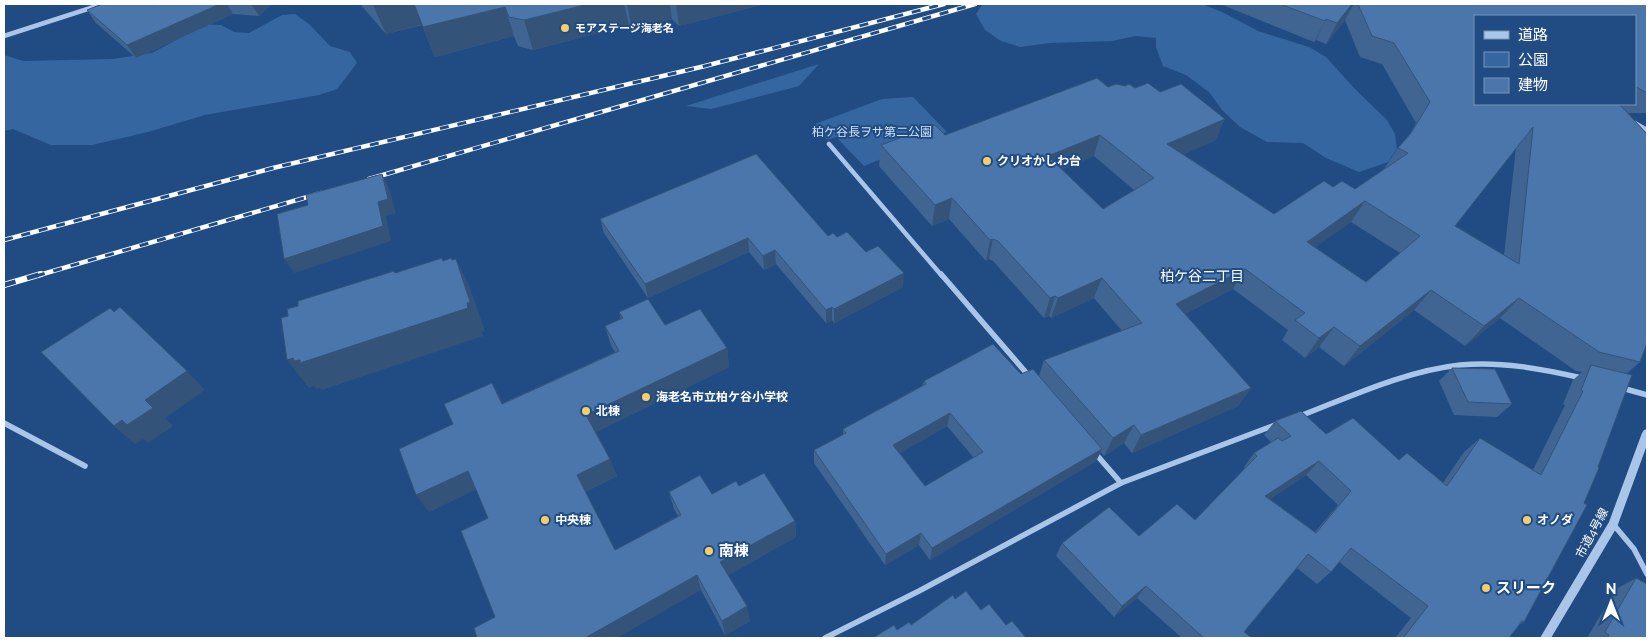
<svg xmlns="http://www.w3.org/2000/svg" width="1651" height="642" font-family="Raleway,'Noto Sans JP',sans-serif">
  <style>
    .green { fill: #3566a0 }
    .lines { fill: none; stroke-linecap: round; stroke-linejoin: round }
    .minor-far1 { stroke: #a9c6e8; stroke-width: 4.5 }
    .minor { stroke: #a9c6e8; stroke-width: 5.5 }
    .tertiary { fill: #a9c6e8; fill-rule: evenodd }
    .rail-far1-casing { stroke: #fff; stroke-width: 4.5 }
    .rail-casing { stroke: #fff; stroke-width: 6 }
    .rail-far1 { stroke: #214c83; stroke-width: 3; stroke-dasharray: 9; stroke-linecap: butt }
    .rail { stroke: #214c83; stroke-width: 4.5; stroke-dasharray: 12; stroke-linecap: butt }
    .wall { fill: #406593; fill-rule: evenodd }
    .shaded-wall { fill: #345378 }
    .building { fill: #4a76ab; stroke: #345378; fill-rule: evenodd }
    .poi-dot { fill: #f5cd6a; stroke: #214c83; stroke-width: 2 }
    .labels { text-anchor: middle; stroke-width: 4; stroke-linejoin: round; paint-order: stroke }
    .far-poi-label { font-size: 11px; font-weight: bold; fill: #fff; stroke: #214c83; text-anchor: start }
    .park-label { font-size: 12px; fill: #cde0f6; stroke: #214c83 }
    .poi-label { font-size: 12px; font-weight: bold; fill: #fff; stroke: #214c83; text-anchor: start }
    .street-label { font-size: 12px; fill: #fff; stroke: #214c83 }
    .neighbourhood-label { font-size: 14px; fill: #fff; stroke: #214c83 }
    .near-poi-label { font-size: 15px; font-weight: bold; fill: #fff; stroke: #214c83; text-anchor: start }
  </style>
  <rect width="100%" height="100%" fill="#214c83"/>
  <g class="green">
    <path d="M987,4h215l22,9 34,18 51,16 17,10 29,32 32,31 8,14 2,15 -9,13 -29,10 -33,-14 -23,-15 -36,-1 -27,-15 -18,-17 -13,-18 -23,-17 -23,-9 -7,-19v-9l-21,-2 -22,5 -63,2 -30,4 -19,-6 -16,-11 -9,-16 6,-9z"/>
    <path d="M295,14l15,11 20,21 20,6 7,11 -20,26 -18,6 -114,20 -57,17 -56,13h-41l-38,-16 -9,2v-76l19,6 90,-2 39,-6 26,-14 19,-15 24,1 13,7 15,1 33,-18z"/>
    <path d="M819,64l-20,22 -88,23 -25,-3z"/>
    <path d="M913,97l34,35 -83,34 -28,-29 -9,3 -12,-16 67,-25z"/>
  </g>
  <g class="lines">
    <g class="minor-far1">
      <path d="M4,36l99,-32"/>
      <path d="M1633,122l14,8"/>
      <path d="M829,144l113,132"/>
    </g>
    <g class="minor">
      <path d="M941,274l88,102"/>
      <path d="M1622,388l25,7"/>
      <path d="M1300,416c52,-20 105,-45 160,-51 41,-4 83,4 122,13"/>
      <path d="M4,423l81,43"/>
      <path d="M1095,453l26,30"/>
      <path d="M1613,524l21,25 13,25"/>
      <path d="M825,638l94,-47 202,-108 154,-58"/>
    </g>
    <path class="tertiary" d="M1647,429v16l-30,82 -66,111h-11l69,-116 33,-89 2,-3z"/>
    <g class="rail-far1-casing">
      <g id="rail-far1">
        <path d="M369,179l606,-175"/>
        <path d="M4,240l269,-72 432,-102 239,-62"/>
        <path d="M36,276l285,-83"/>
      </g>
    </g>
    <g class="rail-casing">
      <path id="rail" d="M4,285l37,-11"/>
    </g>
    <use href="#rail-far1" class="rail-far1"/>
    <use href="#rail" class="rail"/>
  </g>
  <g class="wall">
    <path d="M157,4h114l-12,12 -26,-2 -97,44 -40,-35 -9,-13 66,-5z"/>
    <path d="M360,4h405l-86,22 -7,-7 -40,11 -3,-5 -96,25 -15,-4 -4,-10 -79,21 -13,-32 -36,9z"/>
    <path d="M1220,4h427v109h-19l19,21v210l-7,18 -14,12 -102,248 -5,3 -10,13h-114l16,-20 -72,-56 -8,10 -14,12 -20,-16 -53,64 8,6h-70l-45,-40 -23,19 -58,-61 6,-13 77,-7 56,-16 50,-52 -1,-1 10,-14 17,-11 -7,-7 11,-14 51,13 73,26 44,23 21,-31 16,-14 53,32 32,-65 -2,-1 10,-24 9,-8 -6,-1 -76,-53 -35,28 -51,-36 -70,56 -25,-19 -14,11 -23,-18 6,-10 -55,-41 -48,25 66,74 -13,18 -106,47 -8,-10 -20,13 -3,-4 -5,9 -166,99 -11,-15 -34,20 -71,-102v-13l29,-15v-6l80,-44 1,-4 97,-7 18,2 5,-16 78,-29 -28,-33 -43,20 -2,-2 -5,2 -51,-57 -4,-2 -3,2 -37,-42 -17,7 -53,-60 2,-21 64,-10 163,-48 27,1 81,52 -33,14 91,60 59,-27 22,2 29,-20 14,-21 10,-11 8,-14 -34,-59 -22,-7 -15,-37 -19,24 -10,-4 -2,2zM1635,16v88h-160zM1516,148l-12,107 -49,-29zM1094,156l40,34 -31,19 -41,-40zM1351,222l49,31 -34,29 -51,-35zM947,426l27,32 -49,28 -25,-33zM1306,475l32,30 -23,27 -45,-33z"/>
    <path d="M600,219l228,17 9,1 29,15 37,35 -69,36 -2,-3 -6,3 -50,-59 -12,6 -15,-18 -101,46 -44,-65z"/>
    <path d="M619,312l46,13 62,23 2,19 -133,65 21,44 -32,16 30,58 63,-34 -4,-7 -5,-17 43,2 27,-8 56,35 1,16 -68,38 22,46 -25,14 -24,-45 -206,27 -7,-99 -12,-29 -47,23 74,-109 112,-51 -4,-6 -6,-20 16,-7z"/>
    <path d="M1452,368l60,36 -15,13 -43,-2 -15,-34z"/>
    <path d="M1636,578l11,60h-60l29,-49z"/>
  </g>
  <g class="shaded-wall">
    <path d="M220,4h7l6,10 -97,44 -9,-13z"/>
    <path d="M251,4h20l-12,12z"/>
    <path d="M376,4h38l9,20 -37,10 -13,-29z"/>
    <path d="M589,4h35l5,21 -96,25 -9,-30z"/>
    <path d="M627,4h43l2,15 -40,11z"/>
    <path d="M676,4h89l-86,22z"/>
    <path d="M1352,4h2l-9,16 -19,24 11,-21z"/>
    <path d="M505,7l9,29 -79,21 -12,-30z"/>
    <path d="M1326,19l-10,21 -2,2 11,-21z"/>
    <path d="M1225,119l-9,21 -57,25 8,-21z"/>
    <path d="M1100,135l-6,21 -51,21 5,-21z"/>
    <path d="M382,174l7,14 7,25 -10,3 5,25 -97,32 -10,-14 94,-57z"/>
    <path d="M952,198l-3,21 -17,7 3,-21z"/>
    <path d="M1365,201l-14,21 -57,40 13,-20z"/>
    <path d="M748,238l1,14 -101,46 -3,-14z"/>
    <path d="M993,239l-4,20 -3,2 4,-21z"/>
    <path d="M775,250l1,14 -12,6 -1,-14z"/>
    <path d="M451,258l14,27 -9,-26 14,29 15,43 -3,1 1,4 -161,54 -2,-2 -4,1 -2,-3 -5,2 -22,-28 165,-100z"/>
    <path d="M1245,269l-12,20 -67,35 10,-20z"/>
    <path d="M904,273l-1,14 -69,36v-14z"/>
    <path d="M1102,278l-8,20 -43,20 7,-20z"/>
    <path d="M1431,290l-17,20 -70,56 16,-20z"/>
    <path d="M1055,296l-6,20 -5,2 6,-20z"/>
    <path d="M1519,298l-19,20 -35,28 19,-20z"/>
    <path d="M832,307v13l-6,3v-13z"/>
    <path d="M1334,327l-15,20 -14,11 14,-20z"/>
    <path d="M727,348l2,19 -135,66 -8,-18z"/>
    <path d="M187,371l18,19 -40,28 8,8 -25,17 -5,-4 -8,5 -21,-18 31,-26z"/>
    <path d="M492,383l10,18 9,21 -9,-18z"/>
    <path d="M1251,388l-13,18 -106,47 9,-18z"/>
    <path d="M950,413l-3,13 -55,32 1,-13z"/>
    <path d="M1134,425l-10,18 -20,13 9,-18z"/>
    <path d="M1102,449l-6,12 -166,99 2,-12z"/>
    <path d="M610,459l7,17 -32,16 -8,-17z"/>
    <path d="M1319,461l-13,14 -52,35 11,-14z"/>
    <path d="M468,471l11,17 -50,24 -13,-17z"/>
    <path d="M795,521l1,16 -72,41 -4,-16z"/>
    <path d="M921,533l-2,12 -34,20 1,-11z"/>
    <path d="M697,575l4,15 -84,48h-32z"/>
    <path d="M1146,586l-9,12 -23,19 8,-11z"/>
    <path d="M747,606l3,15 -25,14 -3,-14z"/>
  </g>
  <g class="building">
    <path d="M102,4h50l1,1 4,-1h63l-93,41 -40,-35z"/>
    <path d="M414,4h175l-65,16 -15,-3 -4,-10 -82,20z"/>
    <path d="M1280,4h72l-15,19 -11,-4 -1,2z"/>
    <path d="M1358,4h289v88h-2l-10,-6v-70h-160v88h144l28,30v209l-7,19 -41,-10 -80,-54 -35,28 -53,-36 -71,56 -26,-19 -15,11 -24,-18 10,-7 -60,-44 -69,35 75,84 -110,47 -7,-10 -21,13 -69,-78 98,-37 -40,-45 -44,20 -3,-2 -5,2 -52,-57 -5,-2 -3,1 -38,-42 -17,7 -54,-60 54,-20 10,10 152,-57 11,9 8,-3 9,2 4,-2 6,4 13,-5 12,9 21,-8 44,35 -58,25 107,70 50,-33 9,6 9,-6 13,8 53,-36 -10,-5 13,-15 19,-31 -36,-59 -22,-7zM1533,127l-14,137 -64,-38zM1100,135l54,43 -51,31 -55,-53zM1365,201l55,35 -54,46 -59,-40z"/>
    <path d="M756,154l72,82 5,-3 4,4 10,-5 19,20 12,-6 26,27 -70,36 -2,-2 -6,3 -51,-60 -12,6 -15,-18 -103,46 -45,-65z"/>
    <path d="M382,174l6,25 -10,3 5,24 -99,33 -7,-45 31,-9 -2,-10z"/>
    <path d="M442,258l1,3 8,-3 1,2 4,-1 14,43 -3,1 1,5 -168,55v-3l-6,1 -1,-3 -6,2 -6,-42 7,-2 -1,-7 11,-3v-5l96,-30 1,2z"/>
    <path d="M648,299l17,26 35,-16 27,39 -141,67 24,44 -33,16 38,75 66,-35 -12,-23 31,-17 12,19 24,-13 3,5 25,-13 31,48 -75,41 27,44 -25,15 -25,-46 -112,63h-108l-3,-10 21,-11 -34,-86 27,-13 -20,-47 -52,24 -17,-46 54,-25 -9,-20 48,-21 10,21 117,-53 -14,-25 18,-8 -4,-6z"/>
    <path d="M120,307l67,64 -42,29 8,8 -26,17 -5,-5 -8,6 -73,-74 69,-44 4,4z"/>
    <path d="M993,344l28,30 12,-5 69,80 -170,99 -11,-15 -35,21 -72,-104 32,-17 -3,-4 83,-45 -2,-3zM950,413l33,39 -58,34 -32,-41z"/>
    <path d="M1591,365l41,10 -34,92 1,1 -15,35 3,2 -63,117 -2,-1 -13,17h-106l25,-32 -77,-58 -20,24 -23,-18 -64,78 8,6h-48l-58,-52 -24,20 -60,-63 47,-36 30,29 38,-32 18,16 62,-64 -3,-3 24,-15 4,3 9,-5 -16,-15 26,-10 25,23 27,-16 46,42 8,-7 40,33 33,-48 61,37 42,-84 -2,-1zM1319,461l32,30 -35,42 -51,-37z"/>
    <path d="M1452,368l43,1 17,35 -44,-2z"/>
    <path d="M1636,578l11,6v54h-40l2,-3 -4,-3z"/>
    <path d="M966,591l15,19 8,-6 17,21 6,-4 14,17h-153l21,-13 3,5 12,-8 2,3 42,-30 2,4z"/>
  </g>
  <g class="poi-dot">
    <circle cx="565" cy="28" r="5"/>
    <circle cx="987" cy="161" r="5"/>
    <circle cx="646" cy="397" r="5"/>
    <circle cx="586" cy="411" r="5"/>
    <circle cx="545" cy="520" r="5"/>
    <circle cx="1527" cy="520" r="5"/>
    <circle cx="709" cy="551" r="5"/>
    <circle cx="1486" cy="588" r="5"/>
  </g>
  <g class="labels">
    <g class="far-poi-label">
      <text x="575" y="32">モアステージ海老名</text>
    </g>
    <g class="park-label">
      <text x="872" y="136">柏ケ谷長ヲサ第二公園</text>
    </g>
    <g class="poi-label">
      <text x="997" y="165">クリオかしわ台</text>
      <text x="656" y="401">海老名市立柏ケ谷小学校</text>
      <text x="596" y="415">北棟</text>
      <text x="555" y="524">中央棟</text>
      <text x="1537" y="524">オノダ</text>
    </g>
    <g class="street-label">
      <text transform="translate(1592 533) rotate(-62)" y="4">市道4号線</text>
    </g>
    <g class="neighbourhood-label">
      <text x="1202" y="281">柏ケ谷二丁目</text>
    </g>
    <g class="near-poi-label">
      <text x="719" y="556">南棟</text>
      <text x="1496" y="593">スリーク</text>
    </g>
  </g>
  <rect width="1651" height="642" fill="none" stroke="#ffffff" stroke-width="10"/>
  <rect x="1474" y="15" width="162" height="90" fill="#214c83" stroke="#7a94b5"/>
  <rect x="1484" y="31" width="25" height="8" fill="#a9c6e8" stroke="#7a94b5"/>
  <text x="1518" y="40" font-size="15" fill="#ffffff">道路</text>
  <rect x="1484" y="52" width="25" height="15" fill="#3566a0" stroke="#7a94b5"/>
  <text x="1518" y="65" font-size="15" fill="#ffffff">公園</text>
  <rect x="1484" y="78" width="25" height="15" fill="#4a76ab" stroke="#7a94b5"/>
  <text x="1518" y="90" font-size="15" fill="#ffffff">建物</text>
  <g transform="translate(1611 602)" stroke="#214c83" stroke-width="4" paint-order="stroke">
  <path d="M0-4L9 19L0 12L-9 19Z" fill="#ffffff"/>
  <text y="-8" font-size="14" font-weight="bold" text-anchor="middle" fill="#ffffff">N</text>
  </g>
</svg>
